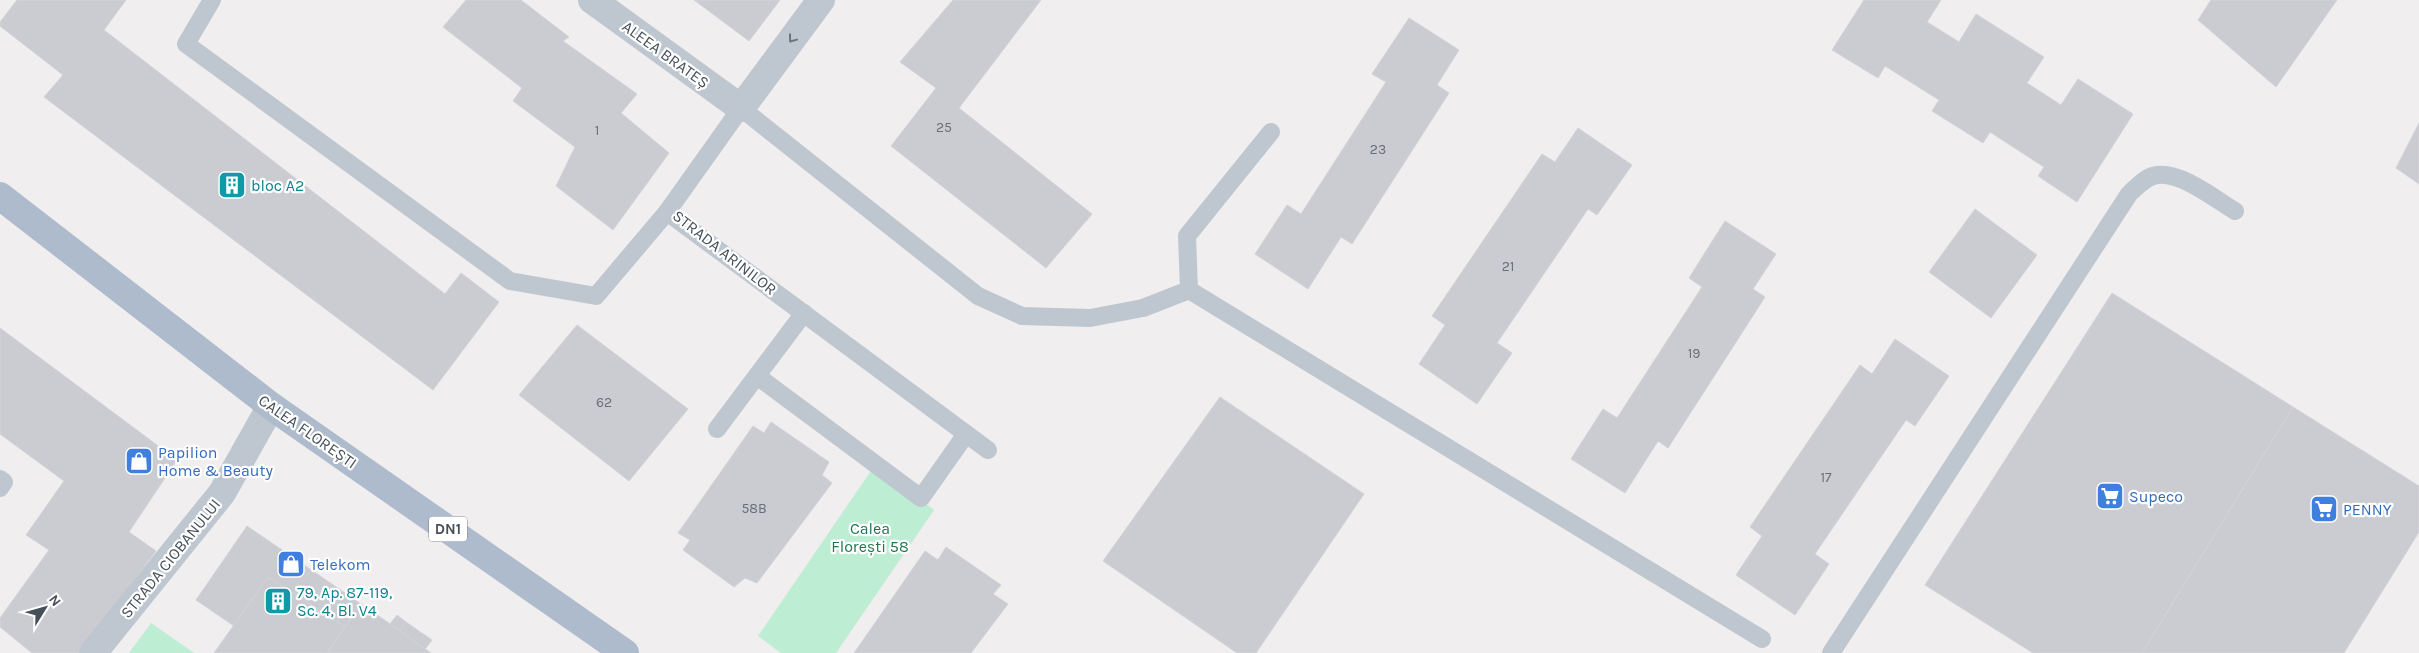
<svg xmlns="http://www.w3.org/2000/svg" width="2419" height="653" font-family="Karla,sans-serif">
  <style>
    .green { fill: #bdedd3 }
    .building { fill: #cbccd2; stroke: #d2d3d9 }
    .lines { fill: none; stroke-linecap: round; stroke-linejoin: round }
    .service { stroke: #bec7cf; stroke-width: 18 }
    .minor { stroke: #bec7cf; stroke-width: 28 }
    .primary { stroke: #aebbcc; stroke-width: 28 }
    .oneway { stroke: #6a747d }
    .labels { text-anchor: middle; stroke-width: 4.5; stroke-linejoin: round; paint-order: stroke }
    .number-label { font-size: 14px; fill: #676f78 }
    .shield { fill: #fff; stroke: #7e848c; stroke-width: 1 }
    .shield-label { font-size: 15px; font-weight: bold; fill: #46505a }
    .street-label { font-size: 16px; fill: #46505a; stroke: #fff }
    .culture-label { font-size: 16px; fill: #0d838f; stroke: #fff; text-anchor: start }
    .shop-label { font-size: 16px; fill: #366cbe; stroke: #fff; text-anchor: start }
    .park-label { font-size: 16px; fill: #1a7950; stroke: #fff }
  </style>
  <rect width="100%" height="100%" fill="#f0eeee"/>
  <g class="green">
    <path d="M875,465l59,45 -98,143h-55l-23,-17z"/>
    <path d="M151,623l43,30h-65z"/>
  </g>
  <g class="building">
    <path d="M17,0h109l-22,30 341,264 16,-21 38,29 -66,88 -389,-293 19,-22 -63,-49v-4z"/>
    <path d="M466,0h55l48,37 -6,4 74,53 -16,19 48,40 -56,77 -57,-44 19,-39 -62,-46 9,-13 -79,-61z"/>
    <path d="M694,0h86l-31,41z"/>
    <path d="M953,0h88l-82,108 133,106 -46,54 -155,-122 45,-58 -36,-26z"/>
    <path d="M1864,0h77l-14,22 32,20 17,-28 68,43 -17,26 34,22 17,-26 55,35 -56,88 -39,-26 6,-9 -54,-35 -7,11 -51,-32 7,-11 -54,-34 -7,12 -46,-28z"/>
    <path d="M2211,0h126l-61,87 -78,-67z"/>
    <path d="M1409,18l50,32 -22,35 12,8 -97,151 -11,-7 -33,52 -53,-35 32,-49 14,9 85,-132 -14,-8z"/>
    <path d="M2419,123v61l-23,-16z"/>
    <path d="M1578,128l54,37 -35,50 -9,-6 -91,134 15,10 -35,51 -58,-40 26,-39 -13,-9 110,-162 13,8z"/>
    <path d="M1975,209l62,46 -46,63 -62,-46z"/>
    <path d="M1725,221l51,33 -23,35 12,8 -97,151 -10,-7 -33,52 -54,-34 32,-50 14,9 85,-131 -13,-9z"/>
    <path d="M2112,293l181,114 -151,246h-109l-108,-68z"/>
    <path d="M577,325l111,84 -59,72 -110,-86z"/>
    <path d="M0,328l177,132 -48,72 27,19 -77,102h-47l-32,-26v-9l49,-68 -23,-15 38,-54 -64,-47z"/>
    <path d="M1895,339l54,37 -34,50 -9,-6 -91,134 14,10 -34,51 -59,-40 26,-39 -12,-9 110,-162 12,9z"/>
    <path d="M1220,397l144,97 -108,159h-19l-134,-92z"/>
    <path d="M2293,407l126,79v46l-75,121h-202z"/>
    <path d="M771,422l58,40 -7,13 10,8 -75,100 -12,-5 -11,9 -51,-37 7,-10 -12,-7 75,-107 11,7z"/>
    <path d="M247,526l114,78 -16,23 -77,-50 -34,49 -38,-26z"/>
    <path d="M946,547l55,38 -8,9 15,10 -37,49h-117l71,-102 13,9z"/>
    <path d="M268,577l77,50 -18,26h-113z"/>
    <path d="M361,604l38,26 32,23h-104z"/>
    <path d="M397,615l9,7 -7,8 -9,-6z"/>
    <path d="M406,622l26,18 -7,9 -26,-19z"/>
  </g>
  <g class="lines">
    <g class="service">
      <path d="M212,0l-26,44 324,237 86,15 71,-84"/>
      <path d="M1189,290l-2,-54 84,-104"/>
      <path d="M757,376l164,122 45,-64"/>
      <path d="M717,429l87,-116"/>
      <path d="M988,450l-321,-238 74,-104 237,188 44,20 68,2 53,-10 46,-18 573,349"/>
      <path d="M0,479l4,3 -4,6"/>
      <path d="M1831,653l298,-459c8,-7 17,-18 28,-19 25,-3 58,24 78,36"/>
    </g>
    <g class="minor">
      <path d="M592,0l149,108 80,-108"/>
      <path d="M93,653l129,-160 49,-87"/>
    </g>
    <path class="primary" d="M0,196l271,210 354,247"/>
  </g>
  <defs><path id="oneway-chevron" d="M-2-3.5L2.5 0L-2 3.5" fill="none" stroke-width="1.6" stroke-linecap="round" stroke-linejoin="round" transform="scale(1.25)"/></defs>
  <use class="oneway" href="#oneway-chevron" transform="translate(792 39) rotate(127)"/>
  <defs>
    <g id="building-square" transform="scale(1.4375)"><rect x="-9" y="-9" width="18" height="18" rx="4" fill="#0f9aa8" stroke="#fff"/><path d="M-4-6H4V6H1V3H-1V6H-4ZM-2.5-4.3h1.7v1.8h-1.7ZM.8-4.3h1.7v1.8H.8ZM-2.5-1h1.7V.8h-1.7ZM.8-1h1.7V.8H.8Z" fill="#fff"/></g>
    <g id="shop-square" transform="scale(1.4375)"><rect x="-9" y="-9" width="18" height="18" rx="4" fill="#3f7fe0" stroke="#fff"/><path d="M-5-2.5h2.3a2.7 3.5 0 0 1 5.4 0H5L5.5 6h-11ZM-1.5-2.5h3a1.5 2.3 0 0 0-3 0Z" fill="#fff"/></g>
    <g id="supermarket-square" transform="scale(1.4375)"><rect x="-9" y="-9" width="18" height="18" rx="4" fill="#3f7fe0" stroke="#fff"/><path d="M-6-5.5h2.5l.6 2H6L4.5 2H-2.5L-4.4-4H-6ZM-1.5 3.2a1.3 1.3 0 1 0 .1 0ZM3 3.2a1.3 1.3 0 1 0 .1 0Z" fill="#fff"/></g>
  </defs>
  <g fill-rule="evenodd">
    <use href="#building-square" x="232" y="185"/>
    <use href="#shop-square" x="139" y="461"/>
    <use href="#supermarket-square" x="2110" y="496"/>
    <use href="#supermarket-square" x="2324" y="509"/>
    <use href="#shop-square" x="291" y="564"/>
    <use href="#building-square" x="278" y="601"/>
  </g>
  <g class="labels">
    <g class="number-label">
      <text x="944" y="132">25</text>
      <text x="597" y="135">1</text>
      <text x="1378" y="154">23</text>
      <text x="1508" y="271">21</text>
      <text x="1694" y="358">19</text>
      <text x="604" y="407">62</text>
      <text x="1826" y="482">17</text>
      <text x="754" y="513">58B</text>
    </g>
    <rect class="shield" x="429" y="516.5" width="38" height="25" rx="4"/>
    <g class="shield-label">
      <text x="448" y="534">DN1</text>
    </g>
    <g class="street-label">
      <text transform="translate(666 54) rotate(36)" y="6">ALEEA BRATEȘ</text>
      <text transform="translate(725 252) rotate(38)" y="6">STRADA ARINILOR</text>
      <text transform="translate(308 431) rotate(35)" y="6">CALEA FLOREȘTI</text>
      <text transform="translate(170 558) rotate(-51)" y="6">STRADA CIOBANULUI</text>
    </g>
    <g class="culture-label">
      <text x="251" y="191">bloc A2</text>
      <text x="297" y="598">79, Ap. 87-119,<tspan x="297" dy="18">Sc. 4, Bl. V4</tspan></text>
    </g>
    <g class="shop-label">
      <text x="158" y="458">Papilion<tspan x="158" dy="18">Home &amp; Beauty</tspan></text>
      <text x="2129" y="502">Supeco</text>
      <text x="2343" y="515">PENNY</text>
      <text x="310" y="570">Telekom</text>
    </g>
    <g class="park-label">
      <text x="870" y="534">Calea<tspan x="870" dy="18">Florești 58</tspan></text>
    </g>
  </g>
  <g transform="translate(45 608) rotate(53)" stroke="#ffffff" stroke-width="4" paint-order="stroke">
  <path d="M0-4L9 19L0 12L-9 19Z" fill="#46505a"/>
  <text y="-8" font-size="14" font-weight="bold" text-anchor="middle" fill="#46505a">N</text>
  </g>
</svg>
